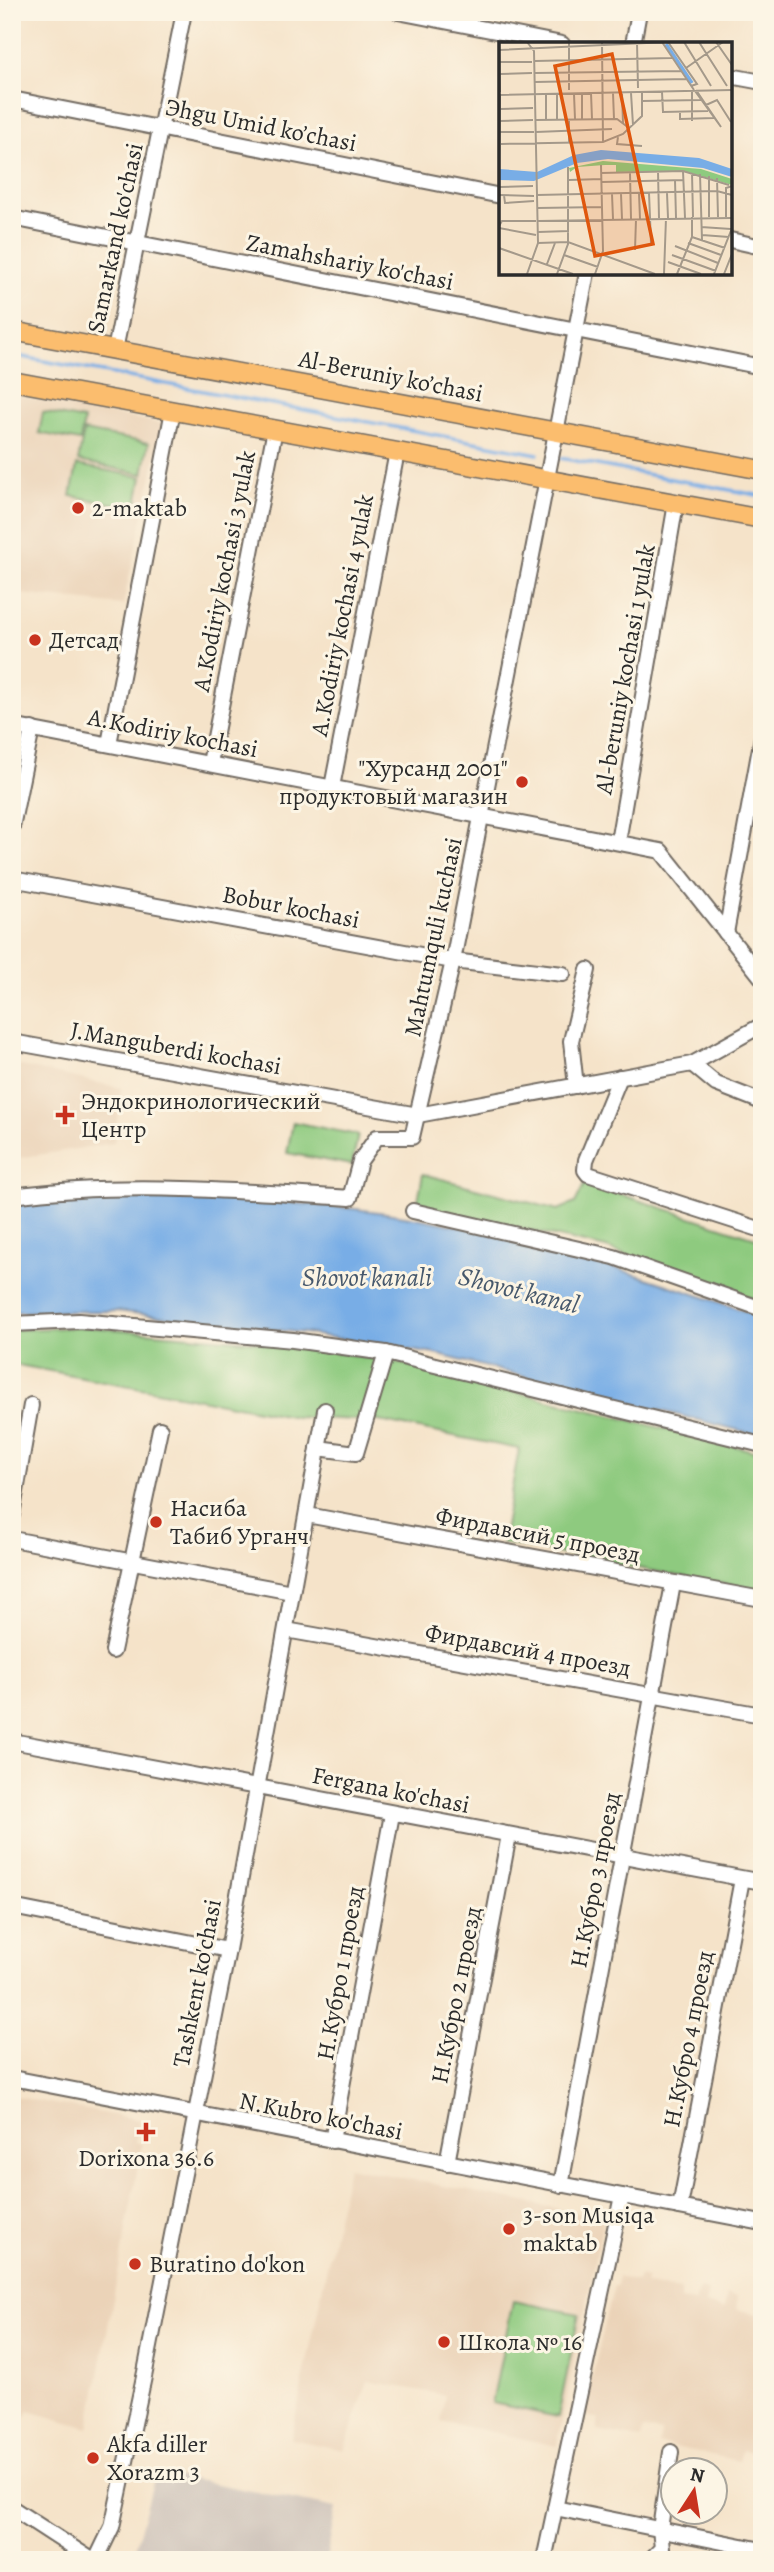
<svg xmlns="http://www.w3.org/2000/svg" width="774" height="2572" font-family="Alegreya,serif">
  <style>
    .built { fill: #ebd3b8 }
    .industrial { fill: #cdc2b9 }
    .green { fill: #8eca7f; stroke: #5c7a55; stroke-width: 2 }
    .water { fill: #78ade6; stroke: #526c88; stroke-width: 2 }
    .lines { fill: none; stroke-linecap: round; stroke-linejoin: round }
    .stream { stroke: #78ade6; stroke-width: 3.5 }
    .minor-casing { stroke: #726b62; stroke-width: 18 }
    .major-casing { stroke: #726b62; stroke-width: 21 }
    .minor { stroke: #fff; stroke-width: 14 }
    .major { stroke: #fbbd6e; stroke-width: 18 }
    .poi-dot { fill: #c8321e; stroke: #fcf5e5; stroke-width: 2.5 }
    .labels { text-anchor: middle; stroke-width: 6; stroke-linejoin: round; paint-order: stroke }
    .street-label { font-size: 24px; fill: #2b2b2b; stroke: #fcf5e5 }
    .poi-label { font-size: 24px; fill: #2b2b2b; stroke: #fcf5e5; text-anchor: start }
    .water-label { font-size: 26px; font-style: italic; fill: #46586c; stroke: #fcf5e5 }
    .inset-river { fill: none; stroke: #78ade6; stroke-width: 3.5 }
    .inset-road { fill: none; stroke: #a4998a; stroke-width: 2 }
    .view { fill: #df570e; fill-opacity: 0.15; stroke: #df570e; stroke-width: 3.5 }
    .inset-edge { fill: none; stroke: #2b2b2b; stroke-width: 3.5 }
  </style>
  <rect width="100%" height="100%" fill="#fcf5e5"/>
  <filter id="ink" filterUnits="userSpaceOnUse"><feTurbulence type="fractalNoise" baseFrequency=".0143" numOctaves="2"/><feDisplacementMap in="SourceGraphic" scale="14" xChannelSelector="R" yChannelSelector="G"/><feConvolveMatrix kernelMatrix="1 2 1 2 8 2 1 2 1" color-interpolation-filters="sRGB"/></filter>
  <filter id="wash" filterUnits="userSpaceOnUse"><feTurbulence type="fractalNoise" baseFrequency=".00686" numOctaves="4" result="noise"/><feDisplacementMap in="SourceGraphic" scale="28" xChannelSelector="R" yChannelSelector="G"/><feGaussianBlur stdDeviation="1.57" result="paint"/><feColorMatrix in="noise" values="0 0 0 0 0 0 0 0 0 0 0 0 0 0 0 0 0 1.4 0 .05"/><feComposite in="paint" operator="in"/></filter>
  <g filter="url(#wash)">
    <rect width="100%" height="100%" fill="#f5e3c9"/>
    <g class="built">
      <path d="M12,394l151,30 -40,181 -111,-12z"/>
      <path d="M12,1064l109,24 -7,55 -102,16z"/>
      <path d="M12,2096l128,24 -5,22 7,2 -53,284 -60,-17 -17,27z"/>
      <path d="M348,2167l256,51 -47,228 -116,-25 4,-26 -77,-14 -24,69 -53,-11z"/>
      <path d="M640,2276l8,2 -2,6 35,6v10l14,3 4,-14 9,2 -3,13 19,5 3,-14 10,2 -1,12 26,6v139l-20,-4 -3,11 -80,-17 2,-12 -18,-3 -2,10 -44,-8 2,-12 -16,-4 31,-129h3l1,-9 20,5z"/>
    </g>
    <path class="industrial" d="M156,2472l180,36 -10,52h-194z"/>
    <g class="green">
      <path d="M43,412l41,8 -4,21 -41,-8z"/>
      <path d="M84,431l65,12 -6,31 -65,-13z"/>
      <path d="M77,465l65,12 -6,31 -65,-12z"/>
      <path d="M293,1122l65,13 -6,30 -65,-12z"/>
      <path d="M423,1174l135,36 17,-7 10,-20 177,57v62l-156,-54 -189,-43z"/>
      <path d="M86,1327l208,18 105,18 363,90v138l-260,-48 17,-94 -140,-28 -83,-4 -284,-53v-34z"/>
      <path d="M513,2301l66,13 -21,103 -66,-14z"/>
    </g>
    <path class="water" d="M109,1193c84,6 171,6 254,17 137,17 269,62 399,107v119l-327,-82 -131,-21 -188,-22 -104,1v-110z"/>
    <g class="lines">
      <g class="stream">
        <path d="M12,355l526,99"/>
        <path d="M560,458l202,38"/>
      </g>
    </g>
  </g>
  <g filter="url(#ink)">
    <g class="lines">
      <g class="minor-casing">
        <g id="minor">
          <path d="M398,12l164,32"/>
          <path d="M633,44l6,-32"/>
          <path d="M730,76l32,6"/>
          <path d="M12,99l489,97"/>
          <path d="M12,218l750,149"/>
          <path d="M730,240l32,7"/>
          <path d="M115,350l69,-338"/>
          <path d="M12,726l649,125 101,127"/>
          <path d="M109,744l64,-334"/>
          <path d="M210,763l65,-334"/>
          <path d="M332,787l65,-335"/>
          <path d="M12,827l20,-98"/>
          <path d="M618,842l58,-339"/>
          <path d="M12,879l441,82 110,13"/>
          <path d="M726,933l36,-196"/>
          <path d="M12,1042l406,73 274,-51 70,-39"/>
          <path d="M692,1064l24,20 46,18"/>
          <path d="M620,1077l-34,83 -1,10 3,4 174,56"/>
          <path d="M576,1086l-5,-45 17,-71"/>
          <path d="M12,1196c112,-15 226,-5 338,2l10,-37 17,-24h35l41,-176 134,-688"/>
          <path d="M413,1211l201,46 148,52"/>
          <path d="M12,1324l67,-3 214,19 93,13"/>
          <path d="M318,1448l38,5 30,-100 376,92"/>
          <path d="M12,1515l19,-110"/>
          <path d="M307,1515l455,84"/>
          <path d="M12,1539l280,53"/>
          <path d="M286,1630l476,85"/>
          <path d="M113,1651l47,-222"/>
          <path d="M12,1741l750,141"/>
          <path d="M12,1907l216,43"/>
          <path d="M12,2078l750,145"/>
          <path d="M332,2141l60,-327"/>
          <path d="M447,2163l62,-328"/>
          <path d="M561,2185l112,-601"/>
          <path d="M680,2207l62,-328"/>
          <path d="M12,2508l80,52"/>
          <path d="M555,2508l207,42"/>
          <path d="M96,2560l16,-33 33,-155 83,-422 97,-540"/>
          <path d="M544,2560l78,-364"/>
          <path d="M650,2560l12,-12 -2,-19 11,-77"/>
        </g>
      </g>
      <g class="major-casing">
        <g id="major">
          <path d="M12,331l750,139"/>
          <path d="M12,381l750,138"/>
        </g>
      </g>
      <use href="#minor" class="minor"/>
      <use href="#major" class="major"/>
    </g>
  </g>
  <g class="poi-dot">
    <circle cx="78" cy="508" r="7"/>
    <circle cx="35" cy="640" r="7"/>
    <circle cx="522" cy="782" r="7"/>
    <path d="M61.5 1104.5h7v7h7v7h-7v7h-7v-7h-7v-7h7z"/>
    <circle cx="156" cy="1522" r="7"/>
    <path d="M142.5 2121.5h7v7h7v7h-7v7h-7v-7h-7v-7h7z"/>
    <circle cx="509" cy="2229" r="7"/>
    <circle cx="135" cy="2264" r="7"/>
    <circle cx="444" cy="2342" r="7"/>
    <circle cx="93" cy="2458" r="7"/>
  </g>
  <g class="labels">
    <g class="street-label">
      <text transform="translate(261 125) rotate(11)" y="8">Эhgu Umid ko’chasi</text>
      <text transform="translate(115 238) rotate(-78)" y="8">Samarkand ko'chasi</text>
      <text transform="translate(350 262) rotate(11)" y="8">Zamahshariy ko'chasi</text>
      <text transform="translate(391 376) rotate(11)" y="8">Al-Beruniy ko’chasi</text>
      <text transform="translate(224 571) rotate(-79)" y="8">A.Kodiriy kochasi 3 yulak</text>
      <text transform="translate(342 615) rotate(-79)" y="8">A.Kodiriy kochasi 4 yulak</text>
      <text transform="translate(625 669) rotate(-80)" y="8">Al-beruniy kochasi 1 yulak</text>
      <text transform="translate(173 733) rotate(11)" y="8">A.Kodiriy kochasi</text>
      <text transform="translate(291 907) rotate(11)" y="8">Bobur kochasi</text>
      <text transform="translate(433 937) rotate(-78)" y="8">Mahtumquli kuchasi</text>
      <text transform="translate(176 1048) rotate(10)" y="8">J.Manguberdi kochasi</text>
      <text transform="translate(538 1535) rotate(11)" y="8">Фирдавсий 5 проезд</text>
      <text transform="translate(528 1650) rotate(10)" y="8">Фирдавсий 4 проезд</text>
      <text transform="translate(391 1790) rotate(11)" y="8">Fergana ko'chasi</text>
      <text transform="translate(595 1880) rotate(-79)" y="8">Н.Кубро 3 проезд</text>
      <text transform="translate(340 1973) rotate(-80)" y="8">Н.Кубро 1 проезд</text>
      <text transform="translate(197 1983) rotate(-79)" y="8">Tashkent ko'chasi</text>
      <text transform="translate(456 1995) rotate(-79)" y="8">Н.Кубро 2 проезд</text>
      <text transform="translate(688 2039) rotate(-79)" y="8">Н.Кубро 4 проезд</text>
      <text transform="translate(321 2116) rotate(11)" y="8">N.Kubro ko'chasi</text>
    </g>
    <g class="poi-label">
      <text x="92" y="516">2-maktab</text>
      <text x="49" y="648">Детсад</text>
      <text x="508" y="776" text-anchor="end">"Хурсанд 2001"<tspan x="508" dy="28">продуктовый магазин</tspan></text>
      <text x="81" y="1109">Эндокринологический<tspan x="81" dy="28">Центр</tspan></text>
      <text x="170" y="1516">Насиба<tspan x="170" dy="28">Табиб Урганч</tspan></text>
      <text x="146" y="2166" text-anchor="middle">Dorixona 36.6</text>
      <text x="523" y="2223">3-son Musiqa<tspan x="523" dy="28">maktab</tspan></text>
      <text x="149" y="2272">Buratino do'kon</text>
      <text x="458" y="2350">Школа № 16</text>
      <text x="107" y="2452">Akfa diller<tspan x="107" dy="28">Xorazm 3</tspan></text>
    </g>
    <g class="water-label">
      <text x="367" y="1286">Shovot kanali</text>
      <text transform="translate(519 1290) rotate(14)" y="9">Shovot kanal</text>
    </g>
  </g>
  <g transform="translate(499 42)">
    <rect width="233" height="233" fill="#f5e3c9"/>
    <path d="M104,119l98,8 31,10v6l-48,-14 -68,1v-7h-11l-28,2 -7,5 -1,-4z" fill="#8eca7f"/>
    <path d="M102,108l98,8 33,11v8l-29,-9 -95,-9 -31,4 -43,18 -35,-1v-11l38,3 37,-17z" fill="#78ade6"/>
    <path class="inset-river" d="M167,2l26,39"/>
    <path class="inset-road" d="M70,0v48M103,0l1,100M138,0l1,46M163,0l32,48M169,0l29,42 -6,2M185,0l27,44M200,0l28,44M217,0l16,23M0,8l169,-8M0,9l1,41M36,19l137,-3M1,20h32M187,26l37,-26M36,31l146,-2M1,32l32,-1M36,40l152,-3M193,49v30M196,49l26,36 -25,-37M163,50l1,20 45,-1M83,51v26M92,51l1,26M114,51l1,26M123,51l1,30M132,51l2,32M47,52v26M58,52v26M75,52l1,25M0,53l233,-5M143,59l59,-1M207,63l11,-5 14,22M1,67l33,-1M181,70v7l34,-1M37,78l81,-1 12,9M1,79l33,-1M1,90h34M37,90l76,-3M119,95l-1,7 25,2M70,101v-24M2,102l102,-2 20,-8 19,-18v-24M0,115l1,-62M159,129l1,47M184,129l2,47M102,131l82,-2 46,14M131,131l1,46M193,131l1,44M201,132l2,66M210,134v41M218,136l1,39M70,138l33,-1M176,138l1,38M103,140l82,-2M0,145l34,-1M140,151l1,26M150,151l2,50M168,151l1,25M113,152l1,25M122,152l1,25M0,153l35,1M5,153l1,8 29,-2M38,153l180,-4 15,4M38,166l65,-1M227,175v-29l6,-2M39,179l194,-3M0,184l3,-5h34M202,185l30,2M0,186l37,7M39,190l31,-1M203,193l27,2M193,195l33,11M39,201l30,-1 87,32M189,201l33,12M176,204l43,17M0,206l74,26M136,208l1,-31M65,213l34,12M173,213l44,16M169,220l33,12M48,222l8,-21M28,232l11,-31 -4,-192 -7,-9M58,232l11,-30v-77M96,232l8,-23 -2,-86M165,232l2,-56M178,232l15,-37v-20M215,232l18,-46M225,232l8,-20"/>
    <path class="view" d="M113,12l41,190 -58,12 -40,-190z"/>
    <rect width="233" height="233" class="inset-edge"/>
  </g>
  <rect width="774" height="2572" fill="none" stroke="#fcf5e5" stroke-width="42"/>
  <g transform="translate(694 2491) rotate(12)"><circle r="33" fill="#fcf5e5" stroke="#a8a49b" stroke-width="2"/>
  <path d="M0-5L12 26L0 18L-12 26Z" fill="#c8321e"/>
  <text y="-10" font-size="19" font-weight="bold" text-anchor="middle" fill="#2b2b2b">N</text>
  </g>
</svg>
